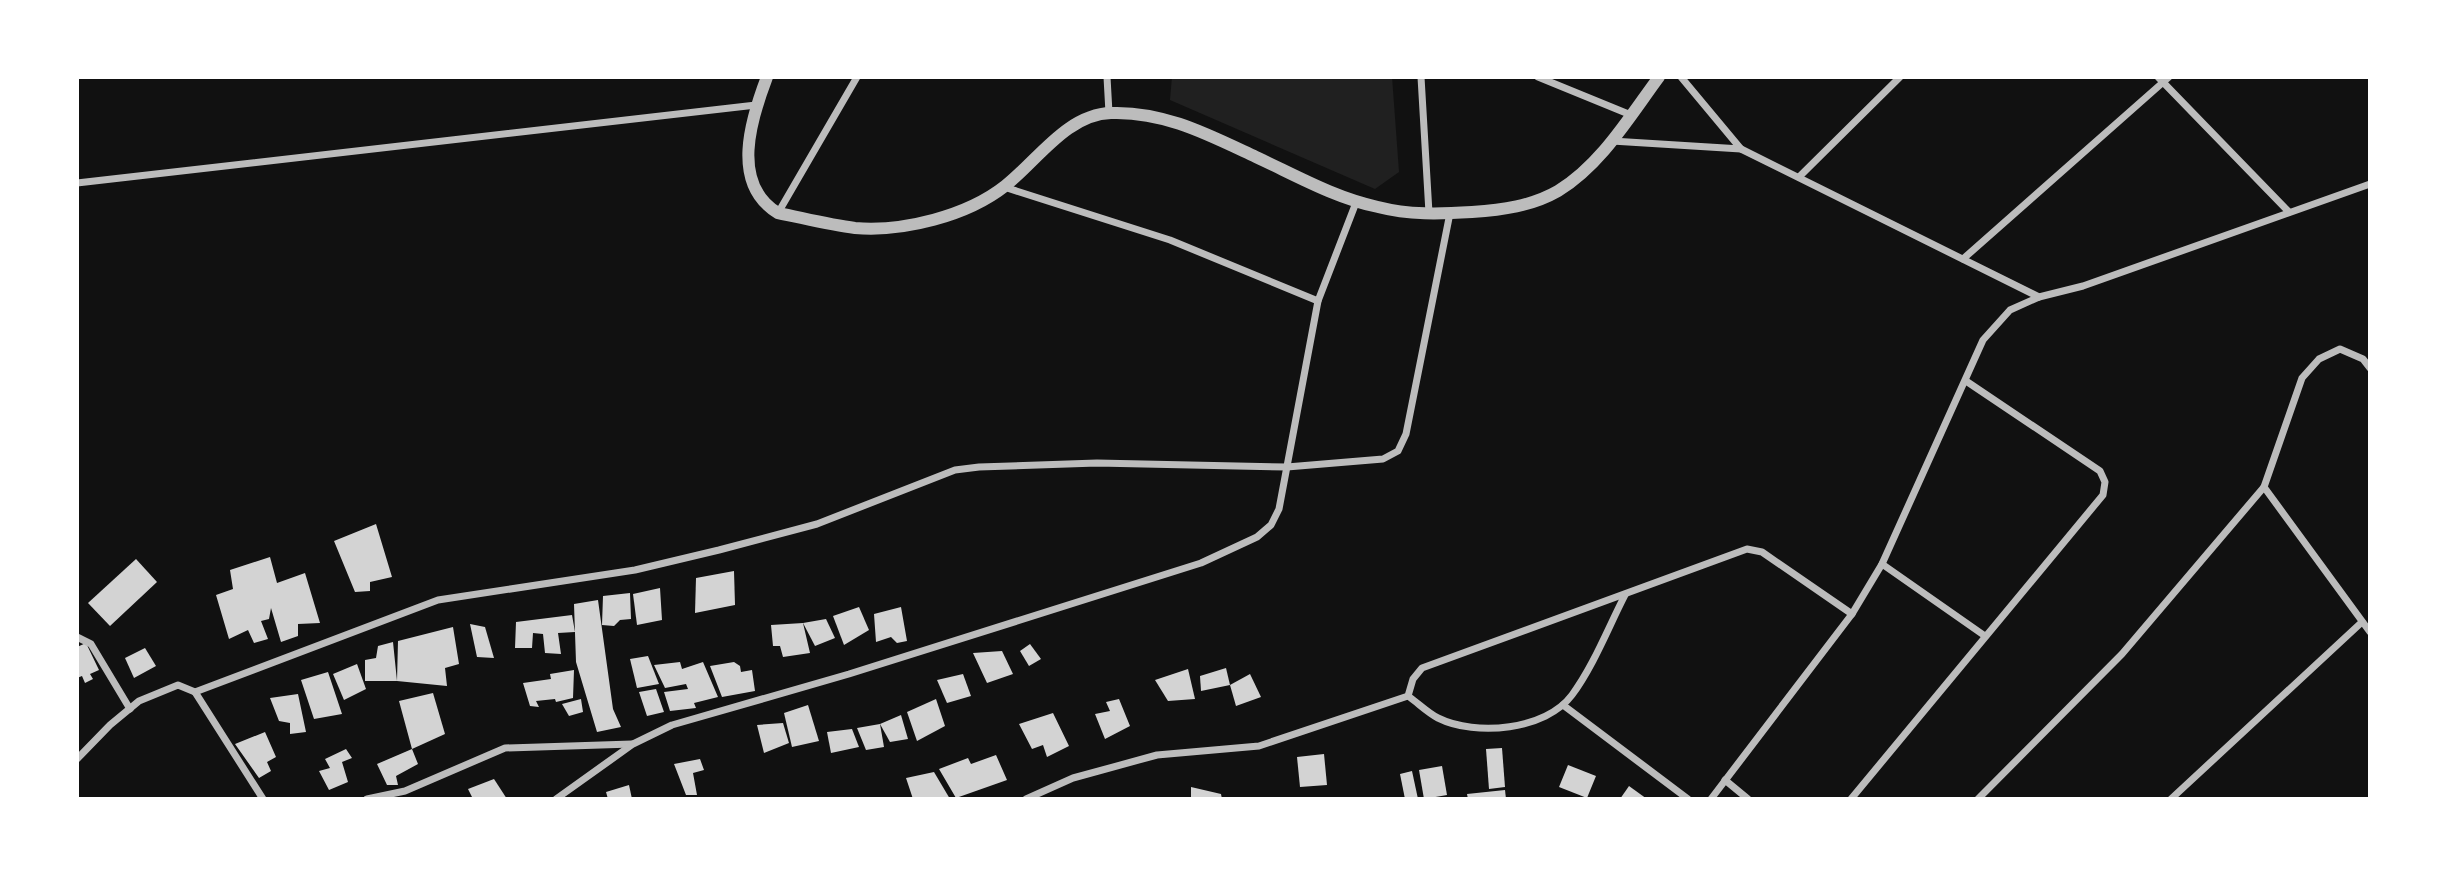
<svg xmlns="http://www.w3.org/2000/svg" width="2447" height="876" font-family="Figtree,sans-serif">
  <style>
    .green { fill: #202020 }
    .building { fill: #d3d3d3 }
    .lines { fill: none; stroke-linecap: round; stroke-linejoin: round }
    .minor { stroke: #bcbcbc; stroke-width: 7 }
    .tertiary { stroke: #bcbcbc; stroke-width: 12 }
  </style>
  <rect width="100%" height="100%" fill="#111"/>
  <path class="green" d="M1172,77h220l7,95 -24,17 -205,-89z"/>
  <g class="building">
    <path d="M376,524l16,53 -22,5v9l-15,1 -21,-51z"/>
    <path d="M270,557l7,26 28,-10 15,50 -22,1v12l-17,6 -10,-34 -2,11 -8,2 7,18 -14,4 -6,-13 -19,9 -13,-44 17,-6 -3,-19z"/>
    <path d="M136,559l21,23 -47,44 -22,-23z"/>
    <path d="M734,571l1,34 -40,8 1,-35z"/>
    <path d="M660,588l2,32 -25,5 -4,-31z"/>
    <path d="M630,593l1,26 -11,1 -6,6 -12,-1 1,-29z"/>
    <path d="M598,600l15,109 8,18 -24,5 -21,-70 -2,-58z"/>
    <path d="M859,607l10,23 -25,15 -11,-29z"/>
    <path d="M901,607l6,34 -10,2 -6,-6 -15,5 -2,-28z"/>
    <path d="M572,615l3,17 -17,1 3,21 -16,-1 -2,-19 -10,-1 -1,15h-17l1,-26z"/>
    <path d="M826,619l9,19 -20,8 -12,-23z"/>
    <path d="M803,623l7,30 -27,4 -3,-11h-7l-2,-21z"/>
    <path d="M470,624l15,3 9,31 -17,-1z"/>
    <path d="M453,627l6,37 -14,4 2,18 -50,-5 1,-40z"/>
    <path d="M393,642l4,39h-32v-21l11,-2 2,-12z"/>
    <path d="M86,643l13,27 -9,4 3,5 -8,4 -3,-7 -5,2v-31z"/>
    <path d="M1030,644l11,15 -12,7 -9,-15z"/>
    <path d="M145,648l11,18 -22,12 -9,-20z"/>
    <path d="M1002,651l11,23 -26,9 -14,-30z"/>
    <path d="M648,656l11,28 -22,4 -7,-29z"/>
    <path d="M680,662l2,7 21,-7 15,35 -24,6 2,5 -26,3 -6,-19 24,-3 -2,-5 -21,4 -11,-23z"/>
    <path d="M734,662l6,4 1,6 11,-2 3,21 -33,6 -12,-31z"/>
    <path d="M357,664l9,25 -22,11 -11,-26z"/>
    <path d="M1226,668l4,17 -29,6 -1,-15z"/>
    <path d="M1188,669l7,30 -27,2 -13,-21z"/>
    <path d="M574,670l-1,28 -17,4 -1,-3 -19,2 3,6 -9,-1 -7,-23 28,-4 -1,-5z"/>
    <path d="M328,672l14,42 -28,5 -13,-39z"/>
    <path d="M963,674l8,22 -24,7 -10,-23z"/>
    <path d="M1250,674l11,23 -25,9 -6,-21z"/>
    <path d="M656,689l8,23 -17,4 -8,-24z"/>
    <path d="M433,693l12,41 -33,15 -13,-48z"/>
    <path d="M298,694l8,38 -16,2v-11l-11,-2 -9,-23z"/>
    <path d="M581,699l2,13 -14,4 -7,-12z"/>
    <path d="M936,699l9,27 -28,15 -10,-29z"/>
    <path d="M1119,699l11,27 -25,13 -10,-25 15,-3 -4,-9z"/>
    <path d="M808,705l11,36 -27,6 -8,-34z"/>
    <path d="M1053,713l16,33 -22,11 -4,-12 -11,4 -13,-25z"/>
    <path d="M901,715l7,24 -18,3 -10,-18z"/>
    <path d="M783,723l6,20 -25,10 -7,-28z"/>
    <path d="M880,724l4,23 -18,3 -9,-22z"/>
    <path d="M852,729l7,18 -28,6 -4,-21z"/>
    <path d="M265,732l11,25 -9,5 4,9 -12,7 -24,-34z"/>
    <path d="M1502,748l3,39 -16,2 -3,-40z"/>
    <path d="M346,749l6,9 -10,4 6,20 -19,8 -10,-19 11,-3 -5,-9z"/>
    <path d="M412,749l6,15 -22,12 2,9h-11l-10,-21z"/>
    <path d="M1324,754l3,31 -27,2 -3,-30z"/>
    <path d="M996,755l11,25 -51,18 -17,-29 29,-11 3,6z"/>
    <path d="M700,759l4,11 -11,3 4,22h-11l-12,-31z"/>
    <path d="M1568,765l28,11 -9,22 -28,-11z"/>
    <path d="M1442,766l5,29 -23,4 -5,-29z"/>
    <path d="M1412,771l6,28h-13l-5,-25z"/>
    <path d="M934,772l16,27h-37l-7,-21z"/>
    <path d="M494,779l13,20h-34l-5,-10z"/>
    <path d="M629,785l3,14h-24l-2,-7z"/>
    <path d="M1629,786l18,13h-27z"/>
    <path d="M1191,787l30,7 1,5h-31z"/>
    <path d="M1505,790l1,9h-38l-1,-5z"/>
  </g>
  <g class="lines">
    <g class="minor">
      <path d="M1107,77l2,36"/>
      <path d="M1421,77l8,136"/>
      <path d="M1538,77l93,38"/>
      <path d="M1681,77l60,72"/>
      <path d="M2158,77l131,135"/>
      <path d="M1612,141l129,8 298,148"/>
      <path d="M1799,177l101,-100"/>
      <path d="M77,183l679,-78"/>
      <path d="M1004,187l166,53 148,61"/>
      <path d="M778,213l79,-136"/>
      <path d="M1963,259l206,-182"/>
      <path d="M2264,487l106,145"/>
      <path d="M1882,564l103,72"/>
      <path d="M77,637l14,7 39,65"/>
      <path d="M195,692l68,107"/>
      <path d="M1408,696c10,7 20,17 30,22 38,19 108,12 134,-23 22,-30 36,-67 53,-100"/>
      <path d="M1563,705l125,94"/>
      <path d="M77,759l33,-34 29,-24 39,-16 17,7 243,-92 197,-30 84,-20 98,-26 138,-54 24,-3 118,-4 190,4 96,-8 15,-8 8,-17 44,-221"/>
      <path d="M1725,780l23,19"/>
      <path d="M367,799l38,-8 100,-43 127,-4"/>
      <path d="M556,799l77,-55 39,-19 177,-51 352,-111 56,-26 14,-12 8,-16 39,-208 39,-101"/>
      <path d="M1026,799l47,-21 84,-23 102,-9 149,-50 5,-17 9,-11 325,-119 15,3 90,62"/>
      <path d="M1711,799l141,-185 30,-50 101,-224 27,-30 29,-13 44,-11 287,-102"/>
      <path d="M1851,799l252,-304 2,-13 -5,-11 -134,-90"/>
      <path d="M1978,799l144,-145 142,-167 38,-109 17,-19 21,-10 23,10 7,9"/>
      <path d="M2171,799l191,-177"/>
    </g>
    <path class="tertiary" d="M767,77c-16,42 -37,107 11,136 25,5 52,12 77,15 48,4 112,-12 150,-42 32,-25 62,-72 106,-73 53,-2 98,22 145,44 39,18 79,41 122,50 31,8 62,7 94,5 30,-2 60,-6 86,-21 43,-26 72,-75 101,-114"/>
  </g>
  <rect width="2447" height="876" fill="none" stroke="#ffffff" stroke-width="158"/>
</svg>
